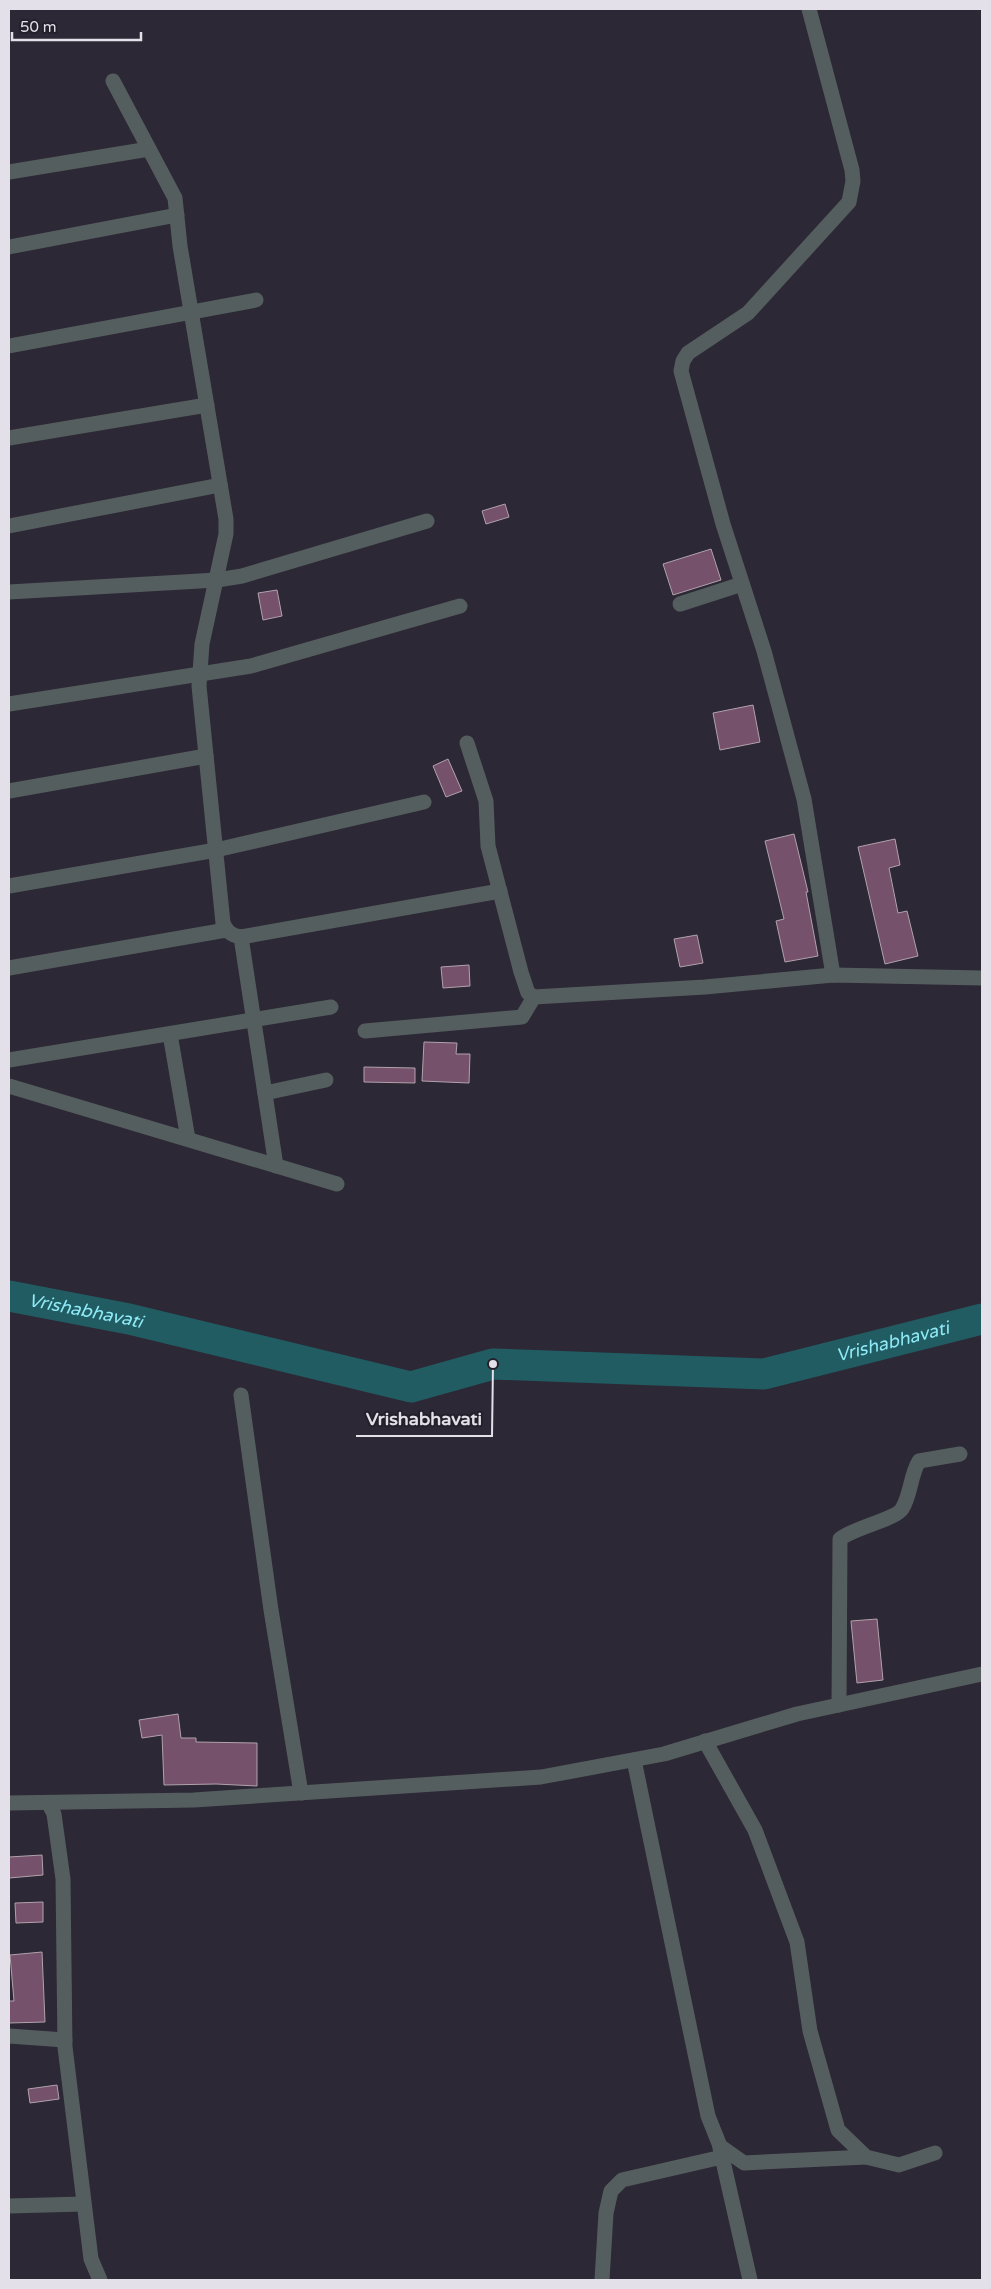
<svg xmlns="http://www.w3.org/2000/svg" width="991" height="2289" font-family="'Varela Round',sans-serif">
  <style>
    .lines { fill: none; stroke-linecap: round; stroke-linejoin: round }
    .river { stroke: #225c63; stroke-width: 31 }
    .building { fill: #75516b; stroke: #b1a2ac }
    .minor { stroke: #555e5f; stroke-width: 15 }
    .labels { text-anchor: middle; stroke-width: 4; stroke-linejoin: round; paint-order: stroke }
    .water-label { font-size: 18px; font-style: italic; fill: #8deaf6; stroke: #231f2b }
    .leader { fill: none; stroke: #e3e0e9; stroke-width: 2 }
    .callout-dot { fill: #e3e0e9; stroke: #231f2b; stroke-width: 2 }
    .callout-label { font-size: 18px; text-anchor: middle; font-weight: bold; fill: #e3e0e9; stroke: #231f2b; stroke-width: 4; stroke-linejoin: round; paint-order: stroke }
  </style>
  <rect width="100%" height="100%" fill="#2c2835"/>
  <g class="lines">
    <path class="river" id="s1" d="M9,1296l120,23 282,68 82,-23 271,10 218,-55"/>
  </g>
  <g class="building">
    <path d="M505,504l4,13 -23,7 -4,-13z"/>
    <path d="M711,549l10,31 -48,15 -10,-31z"/>
    <path d="M277,590l5,26 -19,4 -5,-27z"/>
    <path d="M753,705l7,37 -40,8 -7,-37z"/>
    <path d="M448,759l14,32 -16,6 -13,-31z"/>
    <path d="M794,834l14,58h-2l12,64 -33,6 -9,-41 8,-2 -19,-78z"/>
    <path d="M895,839l5,26 -11,3 9,45 9,-2 11,45 -33,8 -27,-117z"/>
    <path d="M697,935l6,28 -23,4 -6,-28z"/>
    <path d="M469,965l1,21 -27,2 -2,-21z"/>
    <path d="M424,1042l33,1 -1,11h14l-1,29 -47,-2z"/>
    <path d="M364,1067l51,1v15l-51,-1z"/>
    <path d="M877,1619l6,61 -26,3 -6,-62z"/>
    <path d="M178,1714l3,24h15v4l61,1v43l-41,-2 -52,1 -2,-50 -20,3 -3,-18z"/>
    <path d="M42,1855l1,20 -34,3v-21z"/>
    <path d="M43,1902v20l-27,1 -1,-20z"/>
    <path d="M42,1952l3,70 -36,1v-22h5l-4,-46z"/>
    <path d="M57,2085l2,14 -29,4 -2,-14z"/>
  </g>
  <g class="lines">
    <g class="minor">
      <path d="M809,9l43,161 1,11 -4,21 -101,111 -60,40 -5,8 -2,10 42,153 41,127 40,148 29,176"/>
      <path d="M113,81l62,117 5,48 46,273v15l-24,110 -3,42 24,237c4,9 8,12 18,14l259,-46"/>
      <path d="M9,172l140,-23"/>
      <path d="M9,247l168,-32"/>
      <path d="M9,346l247,-46"/>
      <path d="M9,438l198,-33"/>
      <path d="M9,526l211,-41"/>
      <path d="M9,592l208,-12 25,-4 185,-55"/>
      <path d="M680,604l62,-20"/>
      <path d="M9,704l242,-38 209,-60"/>
      <path d="M467,743l19,58 2,45 33,126 7,21 6,4 171,-10 128,-12 149,3"/>
      <path d="M9,791l197,-35"/>
      <path d="M9,886l207,-36 208,-48"/>
      <path d="M241,937l35,229"/>
      <path d="M9,968l217,-38"/>
      <path d="M365,1031l157,-14 12,-20"/>
      <path d="M170,1034l18,105"/>
      <path d="M9,1060l322,-53"/>
      <path d="M9,1086l328,98"/>
      <path d="M265,1093l61,-13"/>
      <path d="M241,1395l30,215 30,183"/>
      <path d="M839,1705l1,-166c13,-11 56,-20 62,-30 9,-14 8,-33 17,-48l41,-7"/>
      <path d="M705,1741l50,89 42,112 13,89 28,99 28,27 33,8 36,-12"/>
      <path d="M634,1760l74,356 12,30 24,17 122,-6"/>
      <path d="M9,1803l185,-3 347,-23 123,-23 133,-40 185,-40"/>
      <path d="M49,1804l5,10 9,65 2,168 26,212 9,21"/>
      <path d="M9,2036l56,4"/>
      <path d="M720,2148l30,132"/>
      <path d="M9,2206l74,-2"/>
      <path d="M602,2280l4,-67 5,-22 11,-11 100,-23"/>
    </g>
  </g>
  <g class="labels">
    <g class="water-label">
      <text dy="6" stroke="none"><textPath href="#s1" startOffset="78">Vrishabhavati</textPath></text>
      <text dy="6" stroke="none"><textPath href="#s1" startOffset="901">Vrishabhavati</textPath></text>
    </g>
  </g>
  <path class="leader" d="M493 1364L492 1436H356"/>
  <circle class="callout-dot" cx="493" cy="1364" r="5"/>
  <g class="callout-label">
    <text x="424" y="1425">Vrishabhavati</text>
  </g>
  <rect width="991" height="2289" fill="none" stroke="#e3e0e9" stroke-width="20"/>
  <path d="M12 32v8h129v-8" fill="none" stroke="#e3e0e9" stroke-width="2.5"/>
  <text x="20" y="32" font-size="15" fill="#e3e0e9" stroke="#231f2b" stroke-width="4" paint-order="stroke">50 m</text>
</svg>
